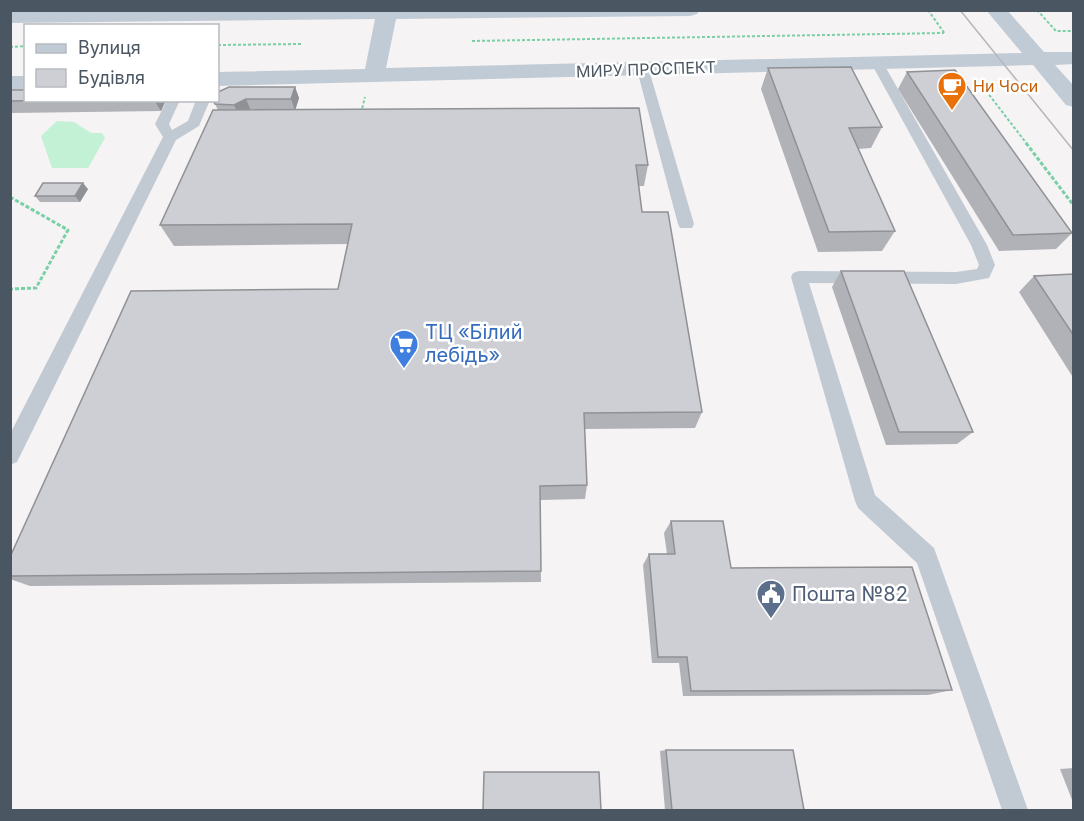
<svg xmlns="http://www.w3.org/2000/svg" width="1084" height="821" font-family="Inter,sans-serif">
  <style>
    .green { fill: #c3f1d5 }
    .lines { fill: none; stroke-linecap: round; stroke-linejoin: round }
    .path-far1 { stroke: #7ad0a6; stroke-width: 2; stroke-dasharray: 3 2; stroke-linecap: butt }
    .path { stroke: #7ad0a6; stroke-width: 3; stroke-dasharray: 4 2; stroke-linecap: butt }
    .lane { fill: #c1cad2; fill-rule: evenodd }
    .secondary { fill: #c1cbd6; fill-rule: evenodd }
    .tram { stroke: #b5b8bd; stroke-width: 1.5 }
    .wall { fill: #b0b2b7 }
    .shaded-wall { fill: #909195 }
    .building { fill: #cdcfd5; stroke: #909195; stroke-width: 1.5 }
    .labels { text-anchor: middle; stroke-width: 5; stroke-linejoin: round; paint-order: stroke }
    .far-street-label { font-size: 16px; fill: #4a5661; stroke: #fff }
    .far-food-label { font-size: 16px; fill: #c56008; stroke: #fff; text-anchor: start }
    .shop-label { font-size: 20px; fill: #366cbe; stroke: #fff; text-anchor: start }
    .service-label { font-size: 20px; fill: #4e5e75; stroke: #fff; text-anchor: start }
  </style>
  <rect width="100%" height="100%" fill="#f5f3f3"/>
  <path class="green" d="M57,121l17,1 17,11h11l3,5 -17,30h-36l-11,-32z"/>
  <g class="lines">
    <g class="path-far1">
      <path d="M928,10l17,24"/>
      <path d="M1037,10l19,21h18"/>
      <path d="M472,41l472,-8"/>
      <path d="M218,45l83,-1"/>
      <path d="M10,47l16,-1"/>
      <path d="M980,83l47,61"/>
      <path d="M361,113l4,-16"/>
    </g>
    <g class="path">
      <path d="M1026,143l48,63"/>
      <path d="M10,197l58,33 -32,58 -26,1"/>
    </g>
    <g class="lane">
      <path d="M876,57l6,4 105,184 8,20 -6,13 -33,6 -147,-1 66,212 59,53 94,262h-26l-85,-247 -59,-55 -3,-7 -64,-224 2,-4 6,-2 157,1 21,-3 2,-4 -8,-20 -101,-184z"/>
      <path d="M643,66l6,4 45,154 -2,4h-12l-2,-4 -41,-154z"/>
      <path d="M167,100h13l-11,24 3,6 16,-9 8,-21h14l-11,26 -23,14 -159,322 -7,3v-31l153,-297 -8,-13z"/>
    </g>
    <g class="secondary">
      <path d="M700,10l-3,4 -7,2 -294,3 -10,49 636,-15 -36,-43h21l37,42h30v12l-19,1 19,21v21l-8,-2 -33,-40 -815,21v-14l147,-3 10,-50 -365,4v-12z"/>
      <rect x="10" y="76" width="16" height="14"/>
    </g>
    <path class="tram" d="M960,10l114,141"/>
  </g>
  <g class="wall">
    <path d="M768,68l114,59 -11,21 -13,1 37,82 -13,20 -64,1 -57,-163z"/>
    <path d="M907,72l165,161 -16,16 -57,2 -101,-162z"/>
    <path d="M295,87l4,11 -4,12 353,55 -4,21h-5l3,26 60,200 -7,16 -111,1 3,56 -2,14 -45,1 1,82 -511,4 -20,-7v-22l328,-268 10,-45 -174,2 -14,-21 58,-115 -5,-10z"/>
    <path d="M10,90l16,10h140l-5,11 -151,2z"/>
    <path d="M88,189l-8,13h-40l-5,-6z"/>
    <path d="M841,271l132,161 -16,12 -71,1 -54,-158z"/>
    <path d="M1074,274v105l-55,-87 15,-16z"/>
    <path d="M671,521l60,47 221,122 -24,5 -245,1 -4,-33h-27l-9,-98 6,-11h18l-3,-21z"/>
    <path d="M666,750l138,60h-139l-5,-59z"/>
    <path d="M1074,768v37l-14,-36z"/>
  </g>
  <g class="shaded-wall">
    <path d="M295,87l4,11 -4,13 -4,-12z"/>
    <path d="M246,99l5,12 -12,5 -5,-11z"/>
    <path d="M154,100h12l-5,11z"/>
    <path d="M83,183l5,6 -8,13 -5,-6z"/>
  </g>
  <g class="building">
    <path d="M851,67l31,60 -33,1 46,103 -66,1 -61,-164z"/>
    <path d="M955,70l117,163 -59,2 -106,-163z"/>
    <path d="M229,87h66l-4,12h-45l-12,6 -19,-1 -2,-4h5v-8z"/>
    <path d="M10,90h16v10h27l-43,1z"/>
    <path d="M639,108l9,57h-12l6,47h26l34,200 -118,1 3,72 -47,1 1,85 -531,5v-19l121,-266 207,-2 14,-65 -192,1 53,-115z"/>
    <path d="M43,183h40l-8,13h-40z"/>
    <path d="M841,271h63l69,161h-74z"/>
    <path d="M1074,274v62l-40,-60z"/>
    <path d="M671,521h52l8,47 181,-1 40,123 -261,1 -4,-34h-29l-9,-103h26z"/>
    <path d="M666,750h127l11,60h-132z"/>
    <path d="M484,772h115l2,38h-118z"/>
  </g>
  <defs>
    <g id="cafe-pin" transform="scale(1.5)"><path d="M0 17L-7.5 6A9.5 9.5 0 1 1 7.5 6Z" fill="#e8710a" stroke="#fff"/><path d="M-5.5-4.5H6V0H3Q3 3.5 0 3.5H-2.5Q-5.5 3.5-5.5 0ZM3-3.2v2h1.7v-2ZM-6 4.5H4V6H-6Z" fill="#fff"/></g>
    <g id="supermarket-pin" transform="scale(1.5)"><path d="M0 17L-7.5 6A9.5 9.5 0 1 1 7.5 6Z" fill="#3f7fe0" stroke="#fff"/><path d="M-6-5.5h2.5l.6 2H6L4.5 2H-2.5L-4.4-4H-6ZM-1.5 3.2a1.3 1.3 0 1 0 .1 0ZM3 3.2a1.3 1.3 0 1 0 .1 0Z" fill="#fff"/></g>
    <g id="civic-pin" transform="scale(1.5)"><path d="M0 17L-7.5 6A9.5 9.5 0 1 1 7.5 6Z" fill="#5c6f8a" stroke="#fff"/><path d="M-.6-6.5H3V-4.5H.6V-3L4-1V1h2V6H-6V1h2V-1L-.6-3ZM-1.2 2.5V6h2.4V2.5Z" fill="#fff"/></g>
  </defs>
  <g fill-rule="evenodd">
    <use href="#cafe-pin" x="952" y="86"/>
    <use href="#supermarket-pin" x="404" y="344"/>
    <use href="#civic-pin" x="771" y="594"/>
  </g>
  <g class="labels">
    <g class="far-street-label">
      <text transform="translate(646 69) rotate(-2)" y="6">МИРУ ПРОСПЕКТ</text>
    </g>
    <g class="far-food-label">
      <text x="973" y="92">Ни Чоси</text>
    </g>
    <g class="shop-label">
      <text x="425" y="339">ТЦ «Білий<tspan x="425" dy="23">лебідь»</tspan></text>
    </g>
    <g class="service-label">
      <text x="792" y="601">Пошта №82</text>
    </g>
  </g>
  <rect width="1084" height="821" fill="none" stroke="#4a5661" stroke-width="24"/>
  <rect x="24" y="24" width="195" height="78" fill="#ffffff" stroke="#b7bbc0" stroke-width="1.5"/>
  <rect x="36" y="44" width="30" height="9" fill="#c1cbd6" stroke="#b7bbc0" stroke-width="1.5"/>
  <text x="78" y="54" font-size="18" fill="#4a5661">Вулиця</text>
  <rect x="36" y="69" width="30" height="18" fill="#cdcfd5" stroke="#b7bbc0" stroke-width="1.5"/>
  <text x="78" y="84" font-size="18" fill="#4a5661">Будівля</text>
</svg>
